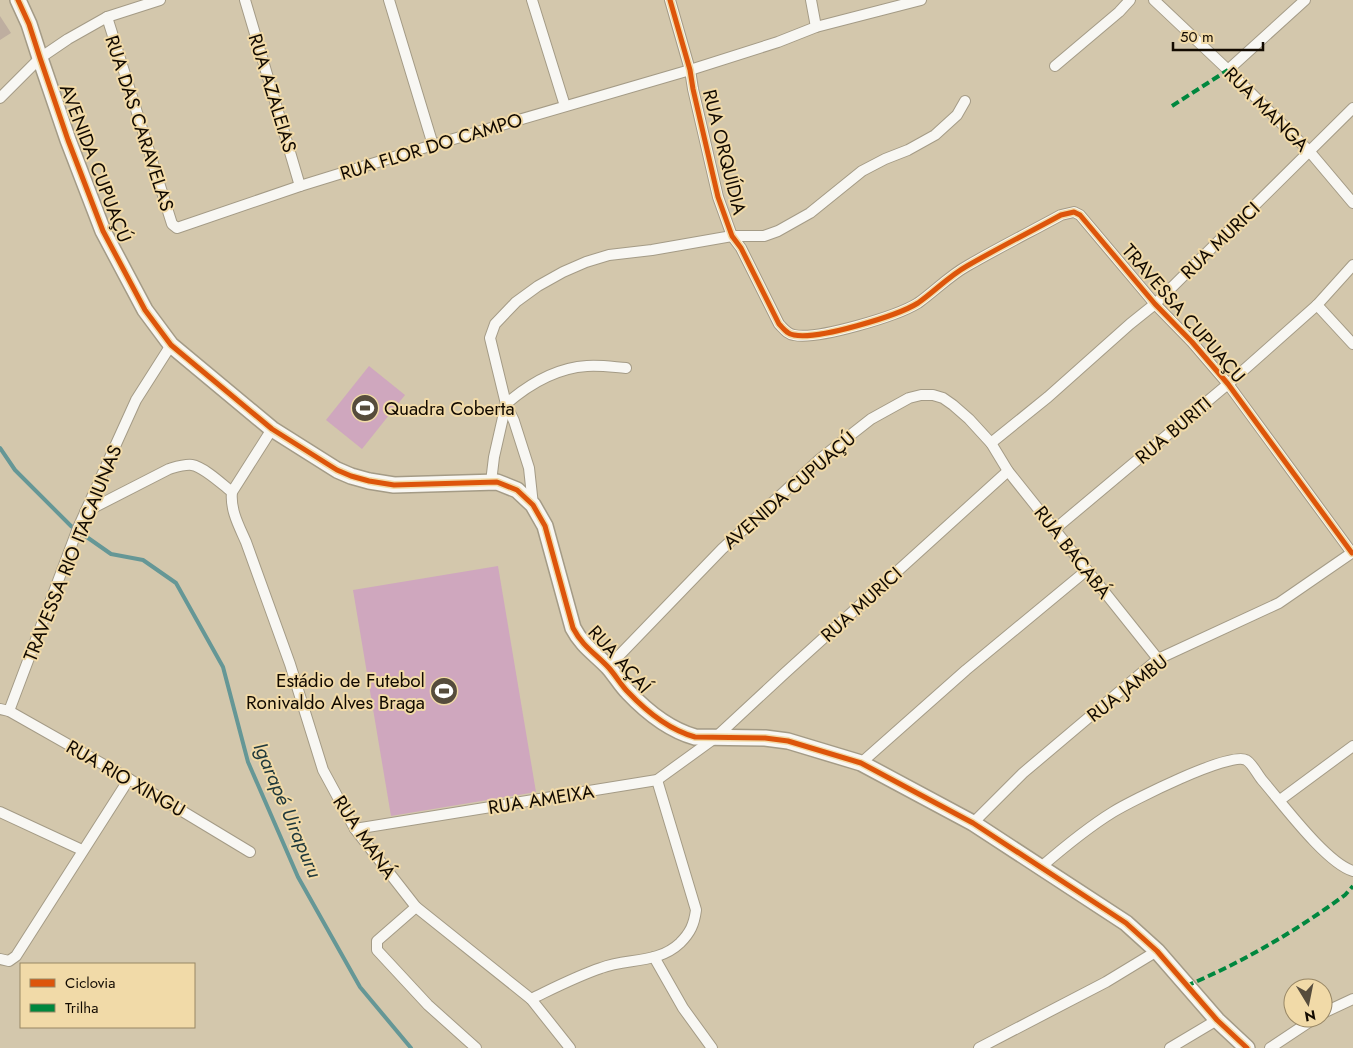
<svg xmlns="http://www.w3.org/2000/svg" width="1353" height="1048" font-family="Jost,sans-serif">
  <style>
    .green { fill: #cfa7be }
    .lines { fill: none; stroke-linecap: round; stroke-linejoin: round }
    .stream { stroke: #659796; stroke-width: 4 }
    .building { fill: #beaea0 }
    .street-casing { stroke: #a49b86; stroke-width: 12 }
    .secondary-casing { stroke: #a49b86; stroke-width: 18 }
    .street { stroke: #f8f7f3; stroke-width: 10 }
    .secondary { stroke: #f8f7f3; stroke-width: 15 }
    .quiet { stroke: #00873e; stroke-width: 4; stroke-dasharray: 8 4; stroke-linecap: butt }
    .cycleway-casing { stroke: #f1daa8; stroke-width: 8 }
    .cycleway { stroke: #dd550b; stroke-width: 5 }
    .labels { text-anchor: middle; stroke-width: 4; stroke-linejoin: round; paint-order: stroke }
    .street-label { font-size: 19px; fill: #120a00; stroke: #f1daa8 }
    .poi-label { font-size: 19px; fill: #120a00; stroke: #f1daa8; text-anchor: start }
    .water-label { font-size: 20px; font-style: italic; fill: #20393c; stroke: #f1daa8 }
  </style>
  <rect width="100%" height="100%" fill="#d3c7ac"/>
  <g class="green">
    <path d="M369,366l36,29 -43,54 -36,-29z"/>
    <path d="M498,566l38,226 -145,24 -38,-226z"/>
  </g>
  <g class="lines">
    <path class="stream" d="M0,448l15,22 56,56 40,28 32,6 33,23 47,84 25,95 50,115 62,110 51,61"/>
  </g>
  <path class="building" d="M0,16l11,17 -11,7z"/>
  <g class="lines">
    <g class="street-casing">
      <g id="street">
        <path d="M245,0l55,186"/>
        <path d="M389,0l44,145"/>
        <path d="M532,0l33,106"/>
        <path d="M670,0l20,70 3,19 25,108 14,39 9,12 38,76c5,5 8,10 15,11 24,5 103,-19 124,-32 17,-12 31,-27 49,-37 31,-18 63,-34 94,-51l13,-3 6,3 75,89 37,38 36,42 124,169"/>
        <path d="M811,0l5,27"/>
        <path d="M1154,0l74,70 82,82 43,51"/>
        <path d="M107,17l65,207 5,4 123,-42 133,-41 257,-75 88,-28 38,-15 105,-27"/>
        <path d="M1055,66l64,-54 11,-12"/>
        <path d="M1228,70l77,-70"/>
        <path d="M0,98l40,-40 28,-19 39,-22 53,-17"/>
        <path d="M1317,305l36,39"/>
        <path d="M272,429l-40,63c-2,18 7,34 14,50l44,122 33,106 32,59 61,78 115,92 39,49"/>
        <path d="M991,443l57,-46 82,-73 25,-20 198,-196"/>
        <path d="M491,482l3,-25 12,-53c23,-20 49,-36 81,-38 13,-1 26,1 39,2"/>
        <path d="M533,505l-4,-37 -15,-47 -8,-17 -16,-66 5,-14 21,-22 22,-16 25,-14 23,-10 23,-7 43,-5 80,-14h32l14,-5 32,-18 52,-42 23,-12 23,-9 27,-15 22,-20 8,-14"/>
        <path d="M85,512l84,-43c7,-2 16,-5 23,-4 12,2 31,20 40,27"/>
        <path d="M1055,529l173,-145 89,-79 36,-40"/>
        <path d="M608,667l114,-118 98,-90 51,-40 38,-21 12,-3h12l10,3 10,7 16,14 22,24 17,28 150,188"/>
        <path d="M0,709l9,2 120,68 121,73"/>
        <path d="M9,711l69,-183 58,-128 35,-55"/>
        <path d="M861,763l105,-93 121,-100"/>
        <path d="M1280,800l73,-54"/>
        <path d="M0,812l82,38"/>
        <path d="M973,823l50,-50 135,-114 121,-56 74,-51"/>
        <path d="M355,829l302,-49 58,-42 70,-65 223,-202"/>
        <path d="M1041,867c22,-19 46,-39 72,-55 18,-11 117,-61 133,-52 6,3 11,14 16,20 20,23 64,83 91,91"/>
        <path d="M416,907l-39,34v9l51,55 48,43"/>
        <path d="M654,957l29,51 29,40"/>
        <path d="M0,959l9,2 7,-5 113,-177"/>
        <path d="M531,999c23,-11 46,-23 70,-31 26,-10 57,-4 79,-25 10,-10 14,-18 16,-33l-39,-130"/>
        <path d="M1323,1013l30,-14"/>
        <path d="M979,1048l127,-66 51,-31"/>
        <path d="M1170,1048l47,-28"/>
        <path d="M1270,1048l45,-30"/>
      </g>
    </g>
    <g class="secondary-casing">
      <path id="secondary" d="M18,0l11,24 11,34 28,82 35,91 42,79 26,35 101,84 65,41 14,6 18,5 25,4 103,-3 20,8 16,15 12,21 28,102c10,19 22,25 36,40 7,8 12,17 19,24 18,19 42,38 67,45l70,1 23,3 73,22 112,60 153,100 31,28 60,69 30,28"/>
    </g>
    <use href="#street" class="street"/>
    <use href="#secondary" class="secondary"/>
    <g class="quiet">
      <path d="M1172,106l56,-36"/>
      <path d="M1186,986c57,-24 110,-55 159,-91l8,-9"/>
    </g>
    <g class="cycleway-casing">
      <g id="cycleway">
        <path d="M18,0l11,24 11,34 28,82 35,91 42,79 26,35 101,84 65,41 14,6 18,5 25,4 103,-3 20,8 16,15 12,21 28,102c10,19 22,25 36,40 7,8 12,17 19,24 18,19 42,38 67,45l70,1 23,3 73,22 112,60 153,100 31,28 60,69 30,28"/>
        <path d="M670,0l20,70 3,19 25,108 14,39 9,12 38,76c5,5 8,10 15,11 24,5 103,-19 124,-32 17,-12 31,-27 49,-37 31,-18 63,-34 94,-51l13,-3 6,3 75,89 37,38 36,42 124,169"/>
      </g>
    </g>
    <use href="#cycleway" class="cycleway"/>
  </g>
  <defs>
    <g id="stadium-disc" transform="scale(1.4375)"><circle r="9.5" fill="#564c3c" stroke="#f1daa8"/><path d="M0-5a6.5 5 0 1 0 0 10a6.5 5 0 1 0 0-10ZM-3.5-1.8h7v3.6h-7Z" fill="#fff"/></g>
  </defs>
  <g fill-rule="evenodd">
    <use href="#stadium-disc" x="365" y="408"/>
    <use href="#stadium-disc" x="444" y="691"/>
  </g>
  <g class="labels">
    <g class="street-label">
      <text transform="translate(273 93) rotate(73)" y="7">RUA AZALEIAS</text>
      <text transform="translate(1267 109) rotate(45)" y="7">RUA MANGA</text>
      <text transform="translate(140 123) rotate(72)" y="7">RUA DAS CARAVELAS</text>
      <text transform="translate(431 146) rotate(-17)" y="7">RUA FLOR DO CAMPO</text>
      <text transform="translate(725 152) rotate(76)" y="7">RUA ORQUÍDIA</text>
      <text transform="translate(96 163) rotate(69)" y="7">AVENIDA CUPUAÇÚ</text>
      <text transform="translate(1220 240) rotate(-44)" y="7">RUA MURICI</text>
      <text transform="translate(1184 313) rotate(49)" y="7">TRAVESSA CUPUAÇU</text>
      <text transform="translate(1173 430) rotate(-40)" y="7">RUA BURITI</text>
      <text transform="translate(789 490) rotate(-41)" y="7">AVENIDA CUPUAÇÚ</text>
      <text transform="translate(1073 552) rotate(52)" y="7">RUA BACABÁ</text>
      <text transform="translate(72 553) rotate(-68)" y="7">TRAVESSA RIO ITACAIUNAS</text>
      <text transform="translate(861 604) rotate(-42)" y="7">RUA MURICI</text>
      <text transform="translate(620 659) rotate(48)" y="7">RUA AÇAÍ</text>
      <text transform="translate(1127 688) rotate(-38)" y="7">RUA JAMBU</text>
      <text transform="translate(126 778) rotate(30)" y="7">RUA RIO XINGU</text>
      <text transform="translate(541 799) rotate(-9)" y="7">RUA AMEIXA</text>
      <text transform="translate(365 837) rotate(56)" y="7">RUA MANÁ</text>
    </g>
    <g class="poi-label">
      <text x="384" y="415">Quadra Coberta</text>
      <text x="425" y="687" text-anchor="end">Estádio de Futebol<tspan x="425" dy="22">Ronivaldo Alves Braga</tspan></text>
    </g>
    <g class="water-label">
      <text transform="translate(288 810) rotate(67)" y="7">Igarapé Uirapuru</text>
    </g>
  </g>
  <rect x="20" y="963" width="175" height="65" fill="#f1daa8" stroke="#988765"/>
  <rect x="30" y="979" width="25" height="8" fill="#dd550b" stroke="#988765"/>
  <text x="65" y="988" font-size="15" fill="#120a00">Ciclovia</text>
  <rect x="30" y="1004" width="25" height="8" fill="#00873e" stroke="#988765"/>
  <text x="65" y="1013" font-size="15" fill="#120a00">Trilha</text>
  <g transform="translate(1308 1003) rotate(170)"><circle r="24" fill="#f1daa8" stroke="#988765"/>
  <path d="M0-4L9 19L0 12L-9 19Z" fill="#564c3c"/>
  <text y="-8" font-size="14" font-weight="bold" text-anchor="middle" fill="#120a00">N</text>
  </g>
  <path d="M1173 42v8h90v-8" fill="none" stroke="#120a00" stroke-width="2.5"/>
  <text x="1180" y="42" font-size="15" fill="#120a00" stroke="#f1daa8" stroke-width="4" paint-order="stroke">50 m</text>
</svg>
